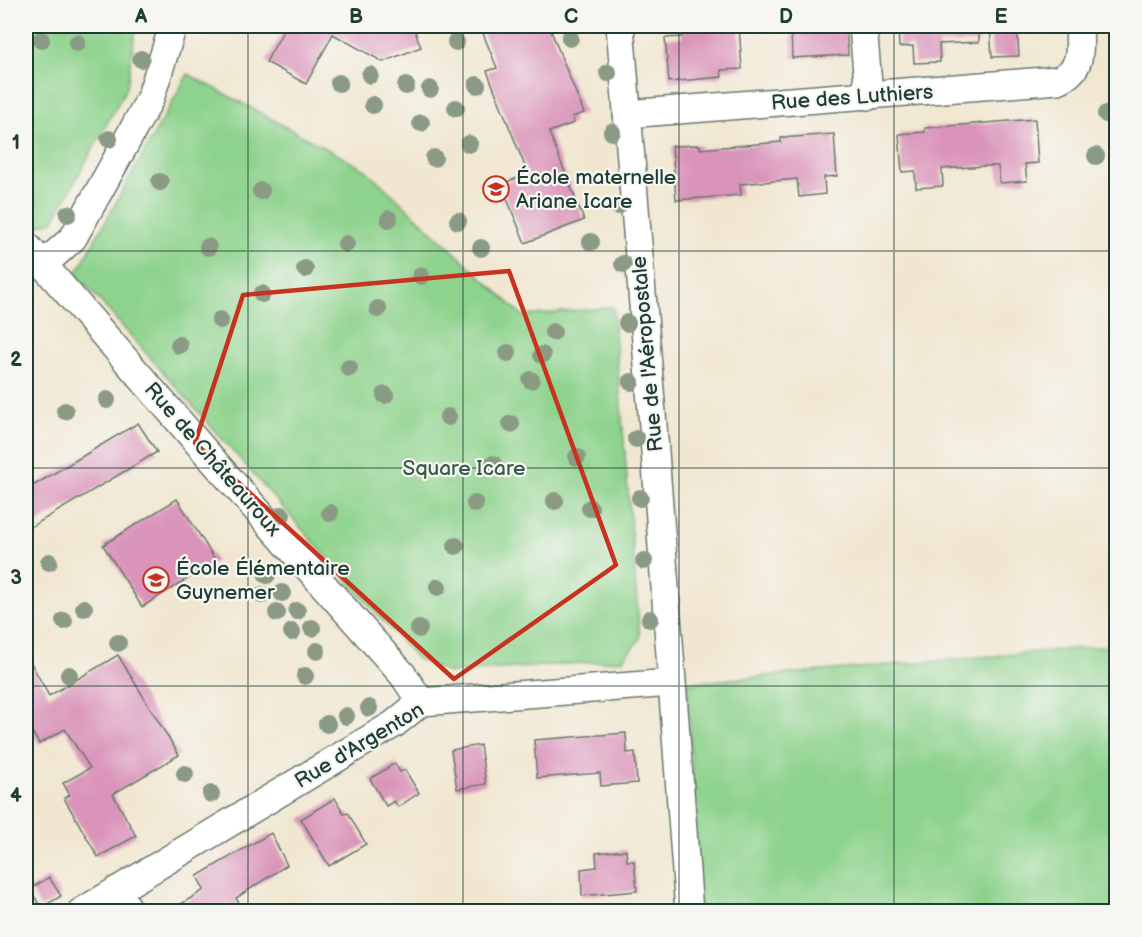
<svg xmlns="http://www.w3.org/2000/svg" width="1142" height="937" font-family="'Balsamiq Sans',sans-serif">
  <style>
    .green { fill: #8ed38d; stroke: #568860; stroke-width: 1.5 }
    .building { fill: #da94ba }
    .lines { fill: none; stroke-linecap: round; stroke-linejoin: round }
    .minor-casing { stroke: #68786b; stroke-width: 30 }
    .minor { stroke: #fff; stroke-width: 27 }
    .tree { fill: #8a9a85 }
    .marked { fill: none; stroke: #c8321e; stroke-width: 4.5; stroke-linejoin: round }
    .grid { fill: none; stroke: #1f3d34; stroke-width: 1.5; stroke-opacity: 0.55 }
    .labels { text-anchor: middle; stroke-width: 4.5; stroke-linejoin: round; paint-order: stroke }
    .street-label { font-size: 21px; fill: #1f3d34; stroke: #f6f6f2 }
    .poi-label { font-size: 21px; fill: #1f3d34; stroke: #f6f6f2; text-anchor: start }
    .park-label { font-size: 21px; fill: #355b46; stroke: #f6f6f2 }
    .neatline { fill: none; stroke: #1f3d34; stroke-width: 2 }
    .grid-label { font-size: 20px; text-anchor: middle; font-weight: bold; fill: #1f3d34 }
  </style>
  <rect width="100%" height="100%" fill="#f6f6f2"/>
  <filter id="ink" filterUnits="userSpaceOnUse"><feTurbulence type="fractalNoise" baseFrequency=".0167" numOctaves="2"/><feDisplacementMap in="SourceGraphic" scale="12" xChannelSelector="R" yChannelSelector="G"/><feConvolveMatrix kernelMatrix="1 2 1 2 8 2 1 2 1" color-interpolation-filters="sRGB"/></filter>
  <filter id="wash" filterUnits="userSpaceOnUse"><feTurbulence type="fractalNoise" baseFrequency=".008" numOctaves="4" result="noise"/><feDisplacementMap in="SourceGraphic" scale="24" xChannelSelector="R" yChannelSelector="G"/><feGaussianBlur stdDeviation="1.35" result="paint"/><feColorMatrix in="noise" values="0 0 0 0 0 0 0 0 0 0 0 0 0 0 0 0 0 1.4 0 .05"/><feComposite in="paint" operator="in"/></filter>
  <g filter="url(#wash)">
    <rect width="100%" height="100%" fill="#f1e7d1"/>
    <g class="green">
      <path d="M26,26h110l-9,61 -74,134 -20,6 -7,-20z"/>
      <path d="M188,74l178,96 157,146 90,-9 27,332 -18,21 -174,13 -31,-14 -341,-385z"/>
      <path d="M1116,645v266h-416l-13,-228z"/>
    </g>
    <g id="blocks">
      <g class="building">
        <path d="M286,26h92l6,2 7,-2h22l8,21 -38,15 -50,-28 -27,50 -40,-22z"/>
        <path d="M480,26h69l35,87 -12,4 2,6 -25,9 35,88 -59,23 -24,-59 27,-10 -41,-103 10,-3z"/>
        <path d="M681,26h58l3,43 -21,1 1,7 -53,5 -4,-44 17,-1z"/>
        <path d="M791,26h48v2l7,-1 2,28 -56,3z"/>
        <path d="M898,26h81v16l-40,2 1,18 -26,1 -1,-17 -14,1z"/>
        <path d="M990,26h27l2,30 -27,1z"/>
        <path d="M1035,119l3,44 -13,1 2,17 -27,2 -2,-17h-13l-43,3 1,17 -27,2 -1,-17 -13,1 -3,-38 26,-2v-4z"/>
        <path d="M834,134l3,42 -13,1 1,17 -26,3 -2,-18 -57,5 1,11 -65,5 -4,-54 28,-1v4l81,-7v-4z"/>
        <path d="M138,423l19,29 -131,78v-40z"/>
        <path d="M177,499l39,62 -74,46 -39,-62z"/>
        <path d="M26,654l23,42 69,-41 61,100 -66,39 23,42 -38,21 -34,-59 6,-3 -7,-12 27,-15 -25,-39 -26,15 -7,-12 -6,2z"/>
        <path d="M626,733l1,20 8,-1 2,31 -36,3 -1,-13 -63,5 -3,-38z"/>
        <path d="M480,745l6,39 -29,5 -6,-39z"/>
        <path d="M395,763l5,9 5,-2 14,23 -21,14 -4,-6 -8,5 -16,-27z"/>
        <path d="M335,798l9,16 4,-1 18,31 -37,22 -28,-47z"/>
        <path d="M271,833l16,32 -51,33 3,5 -14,9h-57l36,-22 -7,-14z"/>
        <path d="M626,850l1,11h7l3,30 -55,5 -1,-27 16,-2 -1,-14z"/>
        <path d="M49,877l12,19 -20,12 -11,-19z"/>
      </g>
    </g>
  </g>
  <g filter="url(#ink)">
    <use href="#blocks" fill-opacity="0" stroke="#68786b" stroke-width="1.5"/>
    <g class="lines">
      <g class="minor-casing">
        <g id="minor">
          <path d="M620,26l34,412 35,474"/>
          <path d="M863,26l6,70"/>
          <path d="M627,114l431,-34c25,-10 22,-30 21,-54"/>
          <path d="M26,245l191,220 186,210 18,27"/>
          <path d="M43,265l30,-27 77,-139 23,-73"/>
          <path d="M117,890l13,22"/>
          <path d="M81,912l313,-188 27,-22 250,-19"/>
        </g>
      </g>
      <use href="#minor" class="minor"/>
    </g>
    <g class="tree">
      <circle cx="570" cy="38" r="9"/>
      <circle cx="41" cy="40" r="9"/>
      <circle cx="456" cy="42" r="9"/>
      <circle cx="77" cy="43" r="9"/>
      <circle cx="141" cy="59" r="9"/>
      <circle cx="608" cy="73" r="9"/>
      <circle cx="370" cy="75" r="9"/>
      <circle cx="339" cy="83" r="9"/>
      <circle cx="477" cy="85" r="9"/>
      <circle cx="406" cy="86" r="9"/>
      <circle cx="430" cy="89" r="9"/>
      <circle cx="373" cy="105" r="9"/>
      <circle cx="456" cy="108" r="9"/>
      <circle cx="1106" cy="114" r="9"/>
      <circle cx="421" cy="123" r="9"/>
      <circle cx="612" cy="132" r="9"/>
      <circle cx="109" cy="139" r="9"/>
      <circle cx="469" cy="144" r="9"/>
      <circle cx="1096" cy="156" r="9"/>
      <circle cx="434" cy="158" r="9"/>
      <circle cx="160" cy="182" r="9"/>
      <circle cx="261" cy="191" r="9"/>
      <circle cx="618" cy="206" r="9"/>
      <circle cx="68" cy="214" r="9"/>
      <circle cx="389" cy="219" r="9"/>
      <circle cx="458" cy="221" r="9"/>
      <circle cx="591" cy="242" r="9"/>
      <circle cx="346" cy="244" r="9"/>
      <circle cx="208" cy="247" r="9"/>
      <circle cx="481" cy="248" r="9"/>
      <circle cx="623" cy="264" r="9"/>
      <circle cx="305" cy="269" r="9"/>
      <circle cx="421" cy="276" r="9"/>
      <circle cx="262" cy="294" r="9"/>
      <circle cx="378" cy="309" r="9"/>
      <circle cx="220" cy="320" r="9"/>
      <circle cx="627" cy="323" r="9"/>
      <circle cx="553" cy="332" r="9"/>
      <circle cx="179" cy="345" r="9"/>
      <circle cx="508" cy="353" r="9"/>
      <circle cx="542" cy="355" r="9"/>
      <circle cx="349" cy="368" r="9"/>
      <circle cx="531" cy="380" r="9"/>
      <circle cx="631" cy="382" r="9"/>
      <circle cx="385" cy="395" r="9"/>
      <circle cx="107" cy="400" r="9"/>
      <circle cx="65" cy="411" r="9"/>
      <circle cx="448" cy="417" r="9"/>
      <circle cx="511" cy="424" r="9"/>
      <circle cx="636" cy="439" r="9"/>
      <circle cx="577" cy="457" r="9"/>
      <circle cx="493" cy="464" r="9"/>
      <circle cx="640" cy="498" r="9"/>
      <circle cx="555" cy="501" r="9"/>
      <circle cx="475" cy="504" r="9"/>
      <circle cx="590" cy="508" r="9"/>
      <circle cx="330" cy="513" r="9"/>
      <circle cx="282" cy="515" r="9"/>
      <circle cx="456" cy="546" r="9"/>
      <circle cx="644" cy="561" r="9"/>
      <circle cx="49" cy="562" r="9"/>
      <circle cx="267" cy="575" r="9"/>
      <circle cx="438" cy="587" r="9"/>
      <circle cx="282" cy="593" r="9"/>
      <circle cx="262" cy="595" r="9"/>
      <circle cx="84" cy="608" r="9"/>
      <circle cx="297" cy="611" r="9"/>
      <circle cx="277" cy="613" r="9"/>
      <circle cx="650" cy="619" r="9"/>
      <circle cx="64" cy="621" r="9"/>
      <circle cx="312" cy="628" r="9"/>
      <circle cx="419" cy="629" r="9"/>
      <circle cx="292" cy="632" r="9"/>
      <circle cx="118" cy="643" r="9"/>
      <circle cx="317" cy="651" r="9"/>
      <circle cx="69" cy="675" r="9"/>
      <circle cx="305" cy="676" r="9"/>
      <circle cx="369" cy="708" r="9"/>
      <circle cx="346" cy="716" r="9"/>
      <circle cx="327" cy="724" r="9"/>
      <circle cx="185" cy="774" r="9"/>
      <circle cx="211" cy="794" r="9"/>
    </g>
  </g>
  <path class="marked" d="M509,271l107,294 -162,114 -259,-236 48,-148z"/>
  <path class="grid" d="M248,26v886M463,26v886M679,26v886M894,26v886M26,251h1090M26,468h1090M26,686h1090"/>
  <defs>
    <g id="school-ring" transform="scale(1.35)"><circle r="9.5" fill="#f6f6f2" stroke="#c8321e" stroke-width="1.5"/><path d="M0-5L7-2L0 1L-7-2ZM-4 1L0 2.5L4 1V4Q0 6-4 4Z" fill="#c8321e"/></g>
  </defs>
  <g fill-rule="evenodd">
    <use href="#school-ring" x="496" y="189"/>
    <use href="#school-ring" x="156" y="580"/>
  </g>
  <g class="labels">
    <g class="street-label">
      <text transform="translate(852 97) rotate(-4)" y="7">Rue des Luthiers</text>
      <text transform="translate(647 354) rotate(-95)" y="7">Rue de l'Aéropostale</text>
      <text transform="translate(213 459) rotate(49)" y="7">Rue de Châteauroux</text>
      <text transform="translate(359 745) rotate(-31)" y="7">Rue d'Argenton</text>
    </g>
    <g class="poi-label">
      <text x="516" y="184">École maternelle<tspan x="516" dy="24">Ariane Icare</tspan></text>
      <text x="176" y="575">École Élémentaire<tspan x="176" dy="24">Guynemer</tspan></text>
    </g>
    <g class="park-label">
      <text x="464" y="475">Square Icare</text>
    </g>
  </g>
  <rect width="1142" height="937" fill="none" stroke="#f6f6f2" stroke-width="66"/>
  <rect x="33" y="33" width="1076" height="871" class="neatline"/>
  <g class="grid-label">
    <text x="141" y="23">A</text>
    <text x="356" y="23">B</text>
    <text x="571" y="23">C</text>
    <text x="786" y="23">D</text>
    <text x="1001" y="23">E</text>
    <text x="16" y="149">1</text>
    <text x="16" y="366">2</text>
    <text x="16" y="584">3</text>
    <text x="16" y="802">4</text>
  </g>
</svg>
